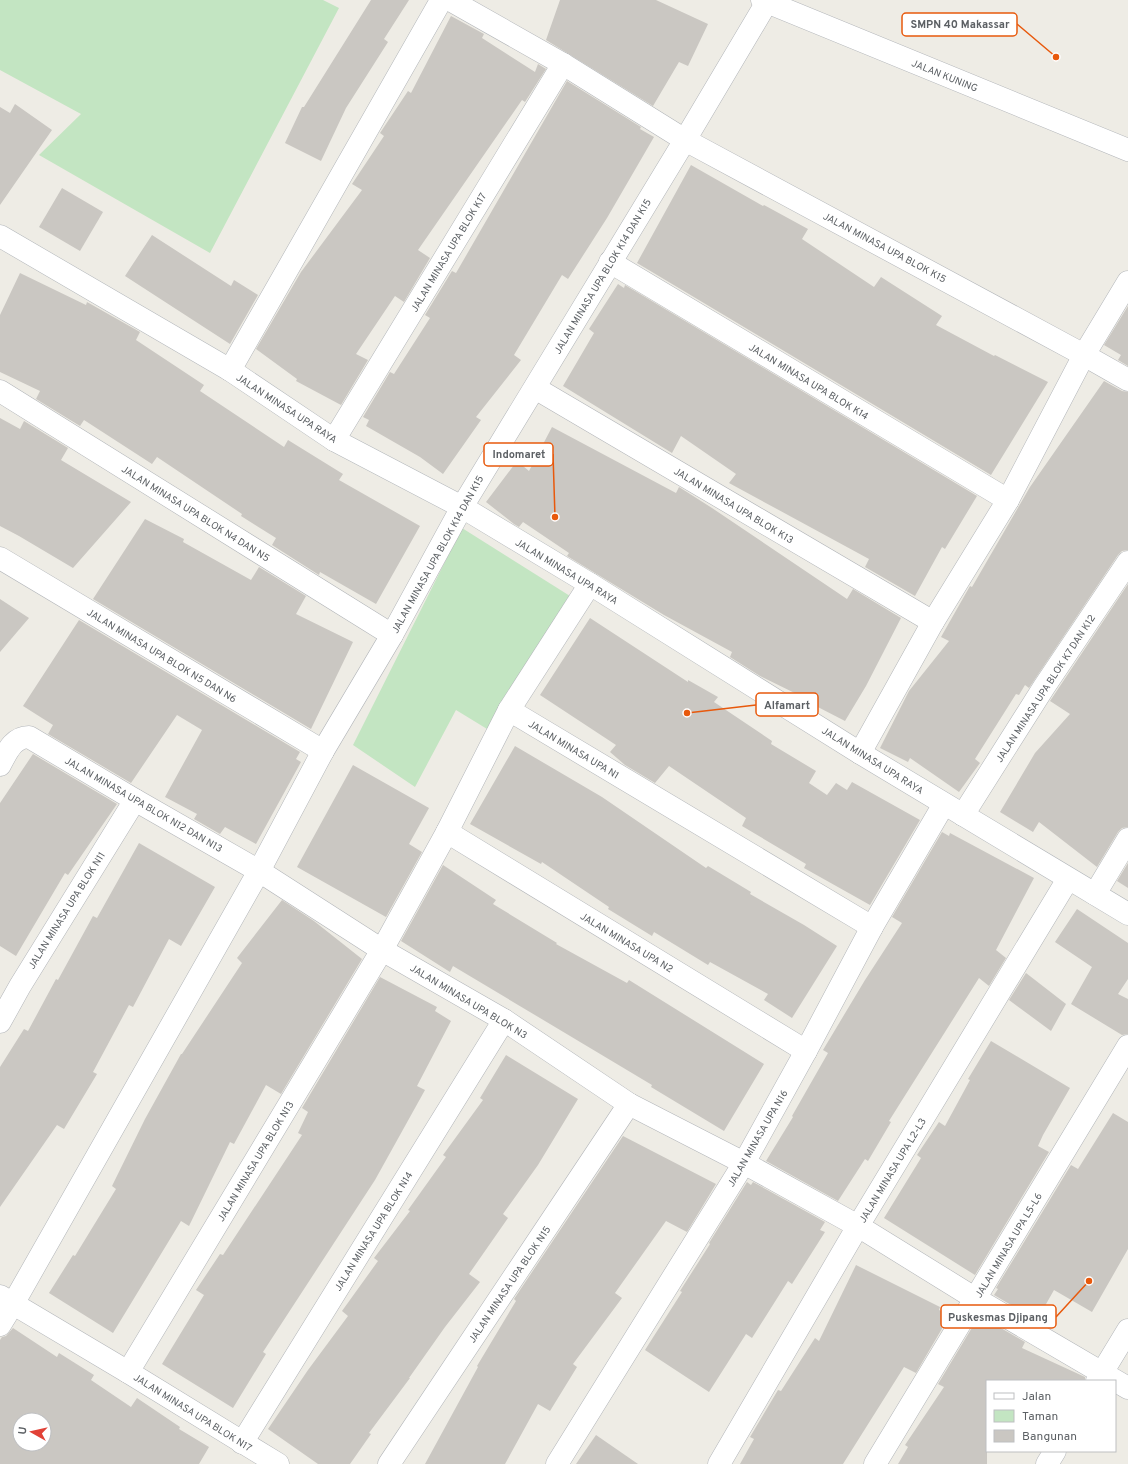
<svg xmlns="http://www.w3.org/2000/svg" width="1128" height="1464" font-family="Overpass,sans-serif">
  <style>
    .green { fill: #c3e5c2 }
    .building { fill: #cac7c2; fill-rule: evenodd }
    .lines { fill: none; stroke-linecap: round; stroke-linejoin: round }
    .street-casing { stroke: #b2b5b9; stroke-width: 23 }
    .secondary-casing { stroke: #b3b7bb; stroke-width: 23 }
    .street { stroke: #fff; stroke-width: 22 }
    .secondary { stroke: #fff; stroke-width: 22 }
    .labels { text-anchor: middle; stroke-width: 3; stroke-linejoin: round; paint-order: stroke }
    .street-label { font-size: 10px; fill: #5c6064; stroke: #fff }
    .leader { fill: none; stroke: #e8590c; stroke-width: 1.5 }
    .callout-dot { fill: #e8590c; stroke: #fff; stroke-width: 1.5 }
    .callout { fill: #fff; stroke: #e8590c; stroke-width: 1.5 }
    .callout-label { font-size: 11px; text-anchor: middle; font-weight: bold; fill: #5c6064 }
  </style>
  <rect width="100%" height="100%" fill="#eeece5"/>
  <g class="green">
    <path d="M0,0h323l16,8 -129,245 -171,-98 42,-41 -81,-44z"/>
    <path d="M462,528l108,68 -78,136 -36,-22 -41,77 -62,-42z"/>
  </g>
  <g class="building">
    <path d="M371,0h38l-25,39 4,3 -42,66 -25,53 -36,-18 17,-36h2z"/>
    <path d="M560,0h96l52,24 -20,42 -9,-4 -26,44 -107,-66z"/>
    <path d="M451,16l33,18 -2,4 53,34 3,-8 8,5 -21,33 -3,-2 -104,150 12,8 -26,44 -9,-6 -39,58 12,6 -27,45 -45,-24 1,-2 -41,-30 45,-77 61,-82 -10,-6 32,-48 -4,-3 28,-42 3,2z"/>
    <path d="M567,81l74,46 -1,2 14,8 -47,81 -39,61 -6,-4 -48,80 7,5 -45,57 5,3 -38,54 -23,-17 -54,-31 3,-6 -6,-3 27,-45 4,2 36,-56 -5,-3 27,-44 4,2z"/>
    <path d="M15,104l37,26 -52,75v-98l10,6z"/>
    <path d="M691,165l72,41 1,-1 44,24 -6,10 72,48 7,-10 61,39 -6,9 58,31 1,-1 53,27 -57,93 -354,-212z"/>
    <path d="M62,188l41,24 -23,39 -41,-24z"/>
    <path d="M152,235l79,51 3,-6 24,15 -28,49 -105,-68z"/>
    <path d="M20,273l66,32 1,-3 53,30 -4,8 68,45 -4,6 84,56 4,-7 55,34 -4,6 81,46 -44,78 -56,-32 -1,3 -47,-30 4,-7 -35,-22 1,-2 -85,-57 -5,7 -68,-44 -4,6 -44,-27 4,-8 -40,-19v-57z"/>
    <path d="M618,284l6,4 1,-3 352,211 -32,53 -3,-2 -27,49 -50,-29 4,-8 -140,-76 7,-9 -55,-38 -9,17 -109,-67 31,-53 -5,-4z"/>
    <path d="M1128,306v60l-10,-6 3,-5 -17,-10z"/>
    <path d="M1104,381l18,10 6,1v158l-6,1 -4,4 -89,133 -4,-3 -6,10 -3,-1 -41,65 5,4 -21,29 -49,-34 -2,4 -28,-14 29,-57 40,-50 -8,-4 29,-51 2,1 58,-100z"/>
    <path d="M0,418l20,11 4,-8 44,27 -7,12 70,42 -58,66 -54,-32 -19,-10z"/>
    <path d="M552,427l124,66 3,-6 33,21 135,91 6,-10 48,29 -35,68 -21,35 -33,-17 1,-2 -53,-26 -30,-19 2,-5 -68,-37 -97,-59 2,-3 -46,-31 -4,5 -5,-3 -28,-22 31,-41 12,10z"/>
    <path d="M145,519l39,20 -1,3 68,38 8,-13 47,29 -10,18 57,28 -42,87 -218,-130z"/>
    <path d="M1128,584v243l-6,1 -4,4 -21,35 -58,-45 -6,10 -33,-20 35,-59 35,-39 -20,-13z"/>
    <path d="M0,599l29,19 -29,34z"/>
    <path d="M590,618l98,64v-2l30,17 -4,5 58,39 -1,3 45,27 -7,12 18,12 9,-12 11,7 5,-8 68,38 -50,85 -66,-37 2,-4 -64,-38 4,-8 -77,-52 -14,17 -30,-18 -15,-13 6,-7 -76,-50z"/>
    <path d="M79,620l221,132 -4,7 5,3 -45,82 -31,-17 -5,7 -26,-15 3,-5 -32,-17 37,-67 -25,-15 -46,68 -83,-49 5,-9 -30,-19z"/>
    <path d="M515,746l87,51 104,71 2,-2 43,26 -1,2 54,31 33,21 -45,72 -28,-18 4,-6 -58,-32 -2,3 -54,-33 -2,4 -44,-27 1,-2 -67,-45 -1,2 -71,-40z"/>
    <path d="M33,754l84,50 -49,71 -3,-2 -49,83 -16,-10v-143z"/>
    <path d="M353,765l76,43 -20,36 13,8 -36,65 -89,-50z"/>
    <path d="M942,832l7,4 1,-3 84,45 -38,72 10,8 -17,28 -10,-8 -90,143 2,1 -23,39 -3,-2 -27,42 -72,-40 27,-44 -1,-1 36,-63 -5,-3 42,-70 37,-57 -10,-6z"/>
    <path d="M139,843l76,44 -34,59 -12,-7 -36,68 -4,-2 -36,67 4,2 -33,55 -7,-4 -57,82v-140l24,-38 4,2 28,-52 2,1 35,-64 4,2z"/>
    <path d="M1128,863v25l-11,-7z"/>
    <path d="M443,865l53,35 -3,4 64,39 -1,1 71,39 2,-3 135,84 -40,67 -73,-44 1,-2 -199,-119 -3,6 -49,-31z"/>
    <path d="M282,900l32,21 48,38 -81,135 -15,-9 -32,59 -4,-2 -41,84 -8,-5 -68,112 -64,-40 24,-38 2,1 41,-67 -4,-3 33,-67 36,-65h1l60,-91 -5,-5z"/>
    <path d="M1077,909l51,34v36l-10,15 10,5v35l-6,1 -51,-31 21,-37 -37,-25z"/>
    <path d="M1026,973l40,31 -15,27 -42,-31z"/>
    <path d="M380,977l57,30 -2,4 16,10 -34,65 8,4 -50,90 -112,172 3,2 -33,54 -71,-44 42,-69 -8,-5 24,-36 3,1 79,-120 -4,-2 10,-21 -6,-4z"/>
    <path d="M991,1041l79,47 -27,47 -5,11 11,6 -74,123 -91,-57 37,-60 -4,-3 22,-33 6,4 25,-46 -2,-1z"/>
    <path d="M506,1055l72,44 -40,66 -35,49 5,4 -39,56 11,8 -35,45 -36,51h1l-41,55 2,1 -21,30h-32l-50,-35 40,-59 40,-54 -6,-5 36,-50 -4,-3 36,-47 -2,-1 38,-53 -3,-2 40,-55 -3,-2z"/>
    <path d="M1113,1113l15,9v127l-36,63 -38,-22 -17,30 -43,-25 4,-6 -2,-1 75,-123 7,4z"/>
    <path d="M623,1136l93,48 -29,48 -21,-11 -51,72 7,5 -49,66 4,3 -27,44 -12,-7 -33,60h-80l53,-97 -1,-1 39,-65 -2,-2z"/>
    <path d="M747,1182l4,3 2,-3 72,40 -5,8 5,2 -33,52 -4,-3 -36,57 -6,-4 -37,58 -64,-42 37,-58 -2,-1 30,-47 -1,-1z"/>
    <path d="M856,1265l84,42 -1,3 11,5 -34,58 -12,-6 -61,97h-103l14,-25 -4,-2 28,-47 3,1 34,-53 4,3z"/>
    <path d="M982,1317l43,25 -3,6 63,29v4h-98v83h-89l10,-17 -3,-2 39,-58 -6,-3 35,-58 4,1z"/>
    <path d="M13,1328l44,29 2,-4 35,22 -3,5 40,27 6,-9 43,29 -1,2 30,18 -10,17h-199v-124l2,-3 4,-1zM20,1420h24v24h-24z"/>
    <path d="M596,1435l42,29h-62z"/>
  </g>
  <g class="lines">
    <g class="street-casing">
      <g id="street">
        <path d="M450,0l113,64 122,76 399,215 44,25"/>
        <path d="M762,0l366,150"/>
        <path d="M610,262l398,238"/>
        <path d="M230,370l209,-366 4,-4"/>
        <path d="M535,388l398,234"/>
        <path d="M0,391l392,244"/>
        <path d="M334,440l229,-376"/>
        <path d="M0,558l323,193"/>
        <path d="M509,710l81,-126"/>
        <path d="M860,753l73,-131 75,-122 76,-145 44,-73"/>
        <path d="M0,765c7,-13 13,-28 29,-28l106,63 124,71 123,79 122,70 125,84 115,59 114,63 118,73 152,89"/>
        <path d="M963,815l81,-128 84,-125"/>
        <path d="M447,832l359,219"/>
        <path d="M1095,894l33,-55"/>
        <path d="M0,1022l20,-36 115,-186"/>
        <path d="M0,1296l128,76 150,92"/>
        <path d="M0,1325l13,-21 246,-433 64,-120 69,-116 70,-128 223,-367 82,-138"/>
        <path d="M128,1372l254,-422 65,-118 62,-122 363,217"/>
        <path d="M1097,1381l31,-51"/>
        <path d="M242,1443l262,-423"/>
        <path d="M389,1464l240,-360"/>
        <path d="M557,1464l187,-301 62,-112 66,-124 72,-123"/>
        <path d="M719,1464l139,-238 210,-347"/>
        <path d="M875,1464l253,-418"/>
        <path d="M1047,1464l8,-13"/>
      </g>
    </g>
    <g class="secondary-casing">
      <path id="secondary" d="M0,236l230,134 104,70 128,67 128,77 270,169 268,161"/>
    </g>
    <use href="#street" class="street"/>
    <use href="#secondary" class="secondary"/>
  </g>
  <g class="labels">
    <g class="street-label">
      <text transform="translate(945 75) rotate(22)" y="4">JALAN KUNING</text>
      <text transform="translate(885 247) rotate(28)" y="4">JALAN MINASA UPA BLOK K15</text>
      <text transform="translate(448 252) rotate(-59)" y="4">JALAN MINASA UPA BLOK K17</text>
      <text transform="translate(602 276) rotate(-59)" y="4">JALAN MINASA UPA BLOK K14 DAN K15</text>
      <text transform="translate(809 381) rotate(31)" y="4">JALAN MINASA UPA BLOK K14</text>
      <text transform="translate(287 408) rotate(33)" y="4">JALAN MINASA UPA RAYA</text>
      <text transform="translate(734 505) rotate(31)" y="4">JALAN MINASA UPA BLOK K13</text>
      <text transform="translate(196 513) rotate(32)" y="4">JALAN MINASA UPA BLOK N4 DAN N5</text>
      <text transform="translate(437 554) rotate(-61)" y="4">JALAN MINASA UPA BLOK K14 DAN K15</text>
      <text transform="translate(567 571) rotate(31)" y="4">JALAN MINASA UPA RAYA</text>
      <text transform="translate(162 655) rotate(31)" y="4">JALAN MINASA UPA BLOK N5 DAN N6</text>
      <text transform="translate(1045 688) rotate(-57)" y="4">JALAN MINASA UPA BLOK K7 DAN K12</text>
      <text transform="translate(574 749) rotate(31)" y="4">JALAN MINASA UPA N1</text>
      <text transform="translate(873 760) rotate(32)" y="4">JALAN MINASA UPA RAYA</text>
      <text transform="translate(144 804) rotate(30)" y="4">JALAN MINASA UPA BLOK N12 DAN N13</text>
      <text transform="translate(66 910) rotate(-58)" y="4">JALAN MINASA UPA BLOK N11</text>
      <text transform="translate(627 942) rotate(31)" y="4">JALAN MINASA UPA N2</text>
      <text transform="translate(469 1001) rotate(31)" y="4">JALAN MINASA UPA BLOK N3</text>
      <text transform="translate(757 1138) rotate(-60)" y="4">JALAN MINASA UPA N16</text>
      <text transform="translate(255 1161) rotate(-59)" y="4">JALAN MINASA UPA BLOK N13</text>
      <text transform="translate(892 1170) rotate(-59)" y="4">JALAN MINASA UPA L2-L3</text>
      <text transform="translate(373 1231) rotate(-58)" y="4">JALAN MINASA UPA BLOK N14</text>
      <text transform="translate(1008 1245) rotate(-59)" y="4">JALAN MINASA UPA L5-L6</text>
      <text transform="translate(509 1284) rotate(-56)" y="4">JALAN MINASA UPA BLOK N15</text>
      <text transform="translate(193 1412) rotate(32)" y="4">JALAN MINASA UPA BLOK N17</text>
    </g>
  </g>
  <path class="leader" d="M1056 57L1017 24M555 517L553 454M687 713L756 705M1089 1281L1056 1317"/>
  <g class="callout-dot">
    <circle cx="1056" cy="57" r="4"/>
    <circle cx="555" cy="517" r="4"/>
    <circle cx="687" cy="713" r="4"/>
    <circle cx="1089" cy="1281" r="4"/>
  </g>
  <g class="callout">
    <rect x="902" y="13" width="115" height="23" rx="4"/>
    <rect x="484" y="443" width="69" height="23" rx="4"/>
    <rect x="756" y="693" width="62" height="23" rx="4"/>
    <rect x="941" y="1305" width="115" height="23" rx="4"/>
  </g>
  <g class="callout-label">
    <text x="960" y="28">SMPN 40 Makassar</text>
    <text x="519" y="458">Indomaret</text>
    <text x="787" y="709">Alfamart</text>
    <text x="998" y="1321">Puskesmas Djipang</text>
  </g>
  <rect x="986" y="1380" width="130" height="72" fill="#ffffff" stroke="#bebfc1"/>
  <rect x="994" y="1393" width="20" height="6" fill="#ffffff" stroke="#bebfc1"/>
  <text x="1022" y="1400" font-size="12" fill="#5c6064">Jalan</text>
  <rect x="994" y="1410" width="20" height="12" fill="#c3e5c2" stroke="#bebfc1"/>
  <text x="1022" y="1420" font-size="12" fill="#5c6064">Taman</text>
  <rect x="994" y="1430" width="20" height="12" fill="#cac7c2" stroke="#bebfc1"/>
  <text x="1022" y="1440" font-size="12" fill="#5c6064">Bangunan</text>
  <g transform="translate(32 1432) rotate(278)"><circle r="19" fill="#ffffff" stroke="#bebfc1"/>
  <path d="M0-3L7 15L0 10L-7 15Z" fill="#e14137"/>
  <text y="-6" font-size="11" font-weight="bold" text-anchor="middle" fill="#5c6064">U</text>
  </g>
</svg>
